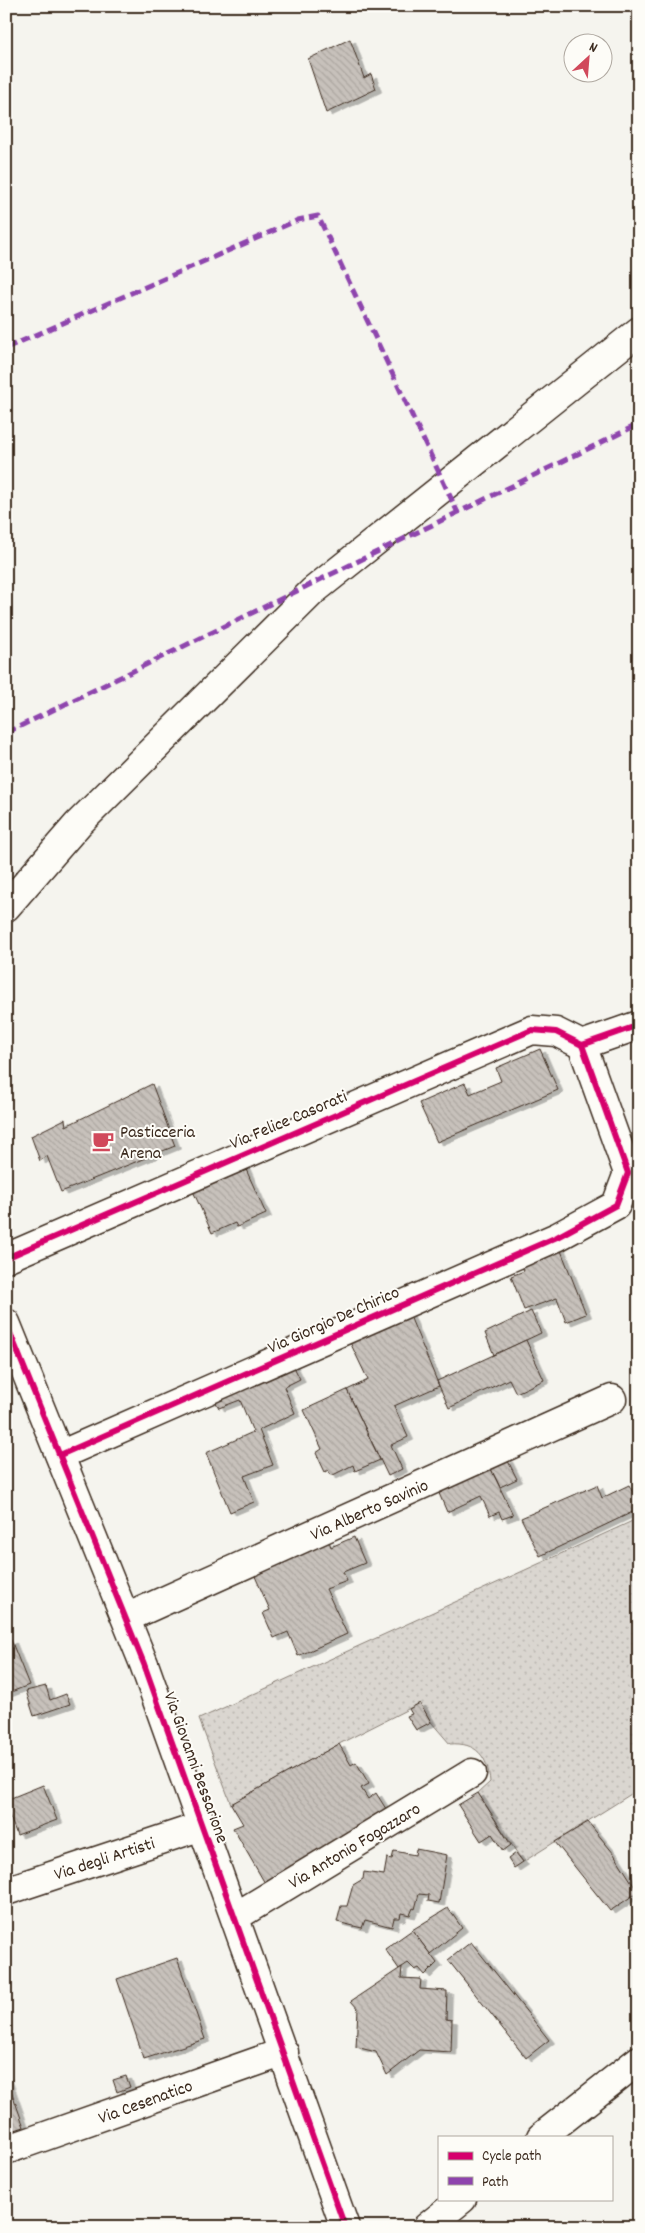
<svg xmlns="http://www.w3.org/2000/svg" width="645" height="2233" font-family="Dekko,sans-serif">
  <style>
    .green { fill: url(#green-dots); stroke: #8a8077 }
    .building { fill: url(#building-back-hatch); stroke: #3b2a1e; filter: url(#shadow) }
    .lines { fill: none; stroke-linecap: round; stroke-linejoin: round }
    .street-casing { stroke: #3b2a1e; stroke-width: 31 }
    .secondary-casing { stroke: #3b2a1e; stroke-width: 31 }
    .street { stroke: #fdfcf7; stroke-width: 28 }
    .secondary { stroke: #fdfcf7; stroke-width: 28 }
    .quiet { stroke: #8e44ad; stroke-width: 5; stroke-dasharray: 10 5; stroke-linecap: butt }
    .cycleway-casing { stroke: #fdfcf7; stroke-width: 9 }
    .cycleway { stroke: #d6006c; stroke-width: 6 }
    .labels { text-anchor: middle; stroke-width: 4; stroke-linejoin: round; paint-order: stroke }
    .street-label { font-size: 18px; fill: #3b2a1e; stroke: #fdfcf7 }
    .poi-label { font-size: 18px; fill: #3b2a1e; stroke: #fdfcf7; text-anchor: start }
  </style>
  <defs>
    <pattern id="green-dots" width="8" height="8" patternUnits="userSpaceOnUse" patternTransform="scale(1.25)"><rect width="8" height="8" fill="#dad6d0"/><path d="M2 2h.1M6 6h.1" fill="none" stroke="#bcb8b2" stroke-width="1.8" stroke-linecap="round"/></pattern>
    <pattern id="building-back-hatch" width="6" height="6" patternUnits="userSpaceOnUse" patternTransform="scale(1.25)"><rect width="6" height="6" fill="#c7c1bb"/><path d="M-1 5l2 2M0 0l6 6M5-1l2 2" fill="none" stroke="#aca6a0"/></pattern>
    <filter id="shadow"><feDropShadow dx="5.5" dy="3" stdDeviation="0" flood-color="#0004"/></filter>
  </defs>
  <rect width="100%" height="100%" fill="#f5f4ee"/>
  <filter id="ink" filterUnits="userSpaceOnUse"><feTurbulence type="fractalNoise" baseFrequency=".02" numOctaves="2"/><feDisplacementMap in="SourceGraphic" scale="10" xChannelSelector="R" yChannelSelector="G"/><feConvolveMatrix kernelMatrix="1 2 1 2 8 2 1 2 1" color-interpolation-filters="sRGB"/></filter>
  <g filter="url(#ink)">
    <path class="green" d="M639,1518v271l-116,73 -45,-69 12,-11c-2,-26 -14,-40 -40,-38l-19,-22 -11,-19 -81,41 -108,60 -32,-85z"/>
    <g class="building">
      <path d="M350,39l14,39 7,-4 5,15 -50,24 -18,-54z"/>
      <path d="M540,1049l18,41 -121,52 -18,-39 46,-20 5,11 31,-13 -5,-13z"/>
      <path d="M152,1084l23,62 -114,46 -14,-36 -7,5 -9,-25 34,-17 1,7z"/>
      <path d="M244,1165l22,49 -29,13 -2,-4 -23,10 -19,-42z"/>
      <path d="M558,1243l28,71 -20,8 -9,-24 -33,12 -13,-34 13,-5 -5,-12z"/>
      <path d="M407,1309l32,77 -45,20 14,31 -17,8 11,24 -14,7 -41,-86 21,-10 -21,-44z"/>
      <path d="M531,1311l10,22 -47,22 -9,-22z"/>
      <path d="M526,1340l18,40 -28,13 -7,-14 -60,29 -12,-27z"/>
      <path d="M291,1361l9,18 -16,8 11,26 -36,17 14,35 -29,11 10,26 -24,10 -24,-59 47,-21 -13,-32 -21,8 -7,-13z"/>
      <path d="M347,1390l33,70 -25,11 -2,-6 -22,11 -3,-6 -3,2 -9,-19 6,-4 -18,-39z"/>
      <path d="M507,1459l10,20 -17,8 -10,-20z"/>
      <path d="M490,1467l23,48 -11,4 -3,-7 -9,4 -9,-20 -34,16 -9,-21z"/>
      <path d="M597,1485l5,13 27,-13 10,19v5l-99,47 -19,-38z"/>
      <path d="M354,1537l11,26 -22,9 4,9 -21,8 21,45 -49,22 -10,-24 -14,6 -11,-25 7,-3 -16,-36 75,-33 2,6z"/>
      <path d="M11,1640l18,45 -23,9v-52z"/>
      <path d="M46,1686l4,14 16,-6 4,10 -36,12 -8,-25z"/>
      <path d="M420,1703l11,19 -15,8 -9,-14 5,-2 -3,-5z"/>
      <path d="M339,1744l12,21 5,-3 13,22 -8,4 7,11 8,-6 12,19 -122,73 -33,-57 10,-4 -12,-20z"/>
      <path d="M43,1785l14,35 -40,15 -11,-28v-7z"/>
      <path d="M478,1793l33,52 -8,6 -11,-17 -11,7 -23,-36z"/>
      <path d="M588,1822l26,32 24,38 -28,19 -55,-69z"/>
      <path d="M416,1849l31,6 -8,48 -11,-2 1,-6 -10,-1 -4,15 -2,-1 -3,7 -9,-2 -1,5h-6l-2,9 -27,-7 -3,8 -25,-6 4,-16h6l6,-21 10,-6 1,-7 20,3 3,-17 5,1 2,-8 21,4z"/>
      <path d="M516,1853l7,9 -9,6 -6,-9z"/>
      <path d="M448,1908l14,20 -32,26 -18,-24z"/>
      <path d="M412,1930l25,33 -12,12 -6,-7 -4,2 -7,-7 -9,6 -14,-20z"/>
      <path d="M471,1942l78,98 -23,18 -78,-98z"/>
      <path d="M177,1958l28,81 -61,20 -27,-80z"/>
      <path d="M402,1967l-1,11 20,1 -1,10 27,2 -1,28 6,1 -1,32 -32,-2 -32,25 -11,-23 -20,-5 2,-38 -7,-8z"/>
      <path d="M6,2076l18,51 -18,6z"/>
      <path d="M126,2076l4,11 -13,5 -4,-12z"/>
    </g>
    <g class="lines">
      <g class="street-casing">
        <g id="street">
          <path d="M6,1258l526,-228 24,2 26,13"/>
          <path d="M60,1455l497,-218 59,-32 12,-32 -46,-128 57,-20"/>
          <path d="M126,1618l486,-219"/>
          <path d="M6,1891l196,-65"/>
          <path d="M235,1917l237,-144"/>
          <path d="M541,2137l98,-77"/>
          <path d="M6,2150l278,-98"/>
          <path d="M427,2227l35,-28"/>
        </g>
      </g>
      <g class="secondary-casing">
        <g id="secondary">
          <path d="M6,907l72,-83 235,-233 326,-260"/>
          <path d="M6,1323l138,341 201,563"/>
        </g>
      </g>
      <use href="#street" class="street"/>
      <use href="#secondary" class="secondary"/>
      <g class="quiet">
        <path d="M6,348l292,-128 20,-4 140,297"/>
        <path d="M6,733l633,-309"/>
      </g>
      <g class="cycleway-casing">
        <g id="cycleway">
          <path d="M6,1258l526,-228 24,2 26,13"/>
          <path d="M6,1323l138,341 201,563"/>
          <path d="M60,1455l497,-218 59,-32 12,-32 -46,-128 57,-20"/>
        </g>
      </g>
      <use href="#cycleway" class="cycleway"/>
    </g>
  </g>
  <defs>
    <g id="cafe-bare" transform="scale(1.725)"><path d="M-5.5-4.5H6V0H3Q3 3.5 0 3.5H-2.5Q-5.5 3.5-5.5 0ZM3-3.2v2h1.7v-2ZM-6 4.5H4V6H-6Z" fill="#d1495b" stroke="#fdfcf7" stroke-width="2.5" paint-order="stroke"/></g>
  </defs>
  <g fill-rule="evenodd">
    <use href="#cafe-bare" x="103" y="1141"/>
  </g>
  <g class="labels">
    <g class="street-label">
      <text transform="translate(288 1119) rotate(-23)" y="6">Via Felice Casorati</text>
      <text transform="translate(333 1319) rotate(-24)" y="6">Via Giorgio De Chirico</text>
      <text transform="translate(369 1509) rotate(-24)" y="6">Via Alberto Savinio</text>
      <text transform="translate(197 1767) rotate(70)" y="6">Via Giovanni Bessarione</text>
      <text transform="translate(354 1845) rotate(-31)" y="6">Via Antonio Fogazzaro</text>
      <text transform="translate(104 1858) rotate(-18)" y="6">Via degli Artisti</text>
      <text transform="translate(145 2101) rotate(-20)" y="6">Via Cesenatico</text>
    </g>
    <g class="poi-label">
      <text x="120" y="1137">Pasticceria<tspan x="120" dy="21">Arena</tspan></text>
    </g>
  </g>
  <rect width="645" height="2233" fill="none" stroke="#fdfcf7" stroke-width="25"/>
  <rect x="12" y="12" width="620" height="2208" fill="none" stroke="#3b2a1e" stroke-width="2" filter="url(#ink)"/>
  <rect x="438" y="2136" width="175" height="65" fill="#fdfcf7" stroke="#afa8a0"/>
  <rect x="448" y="2152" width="25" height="8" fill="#d6006c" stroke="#afa8a0"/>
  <text x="482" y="2160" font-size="15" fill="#3b2a1e">Cycle path</text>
  <rect x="448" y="2177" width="25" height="8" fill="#8e44ad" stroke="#afa8a0"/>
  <text x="482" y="2186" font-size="15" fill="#3b2a1e">Path</text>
  <g transform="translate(588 58) rotate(26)"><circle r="24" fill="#fdfcf7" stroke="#afa8a0"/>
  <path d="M0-4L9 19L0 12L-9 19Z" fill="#d1495b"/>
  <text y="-8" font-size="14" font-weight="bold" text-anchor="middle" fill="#3b2a1e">N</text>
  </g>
</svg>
